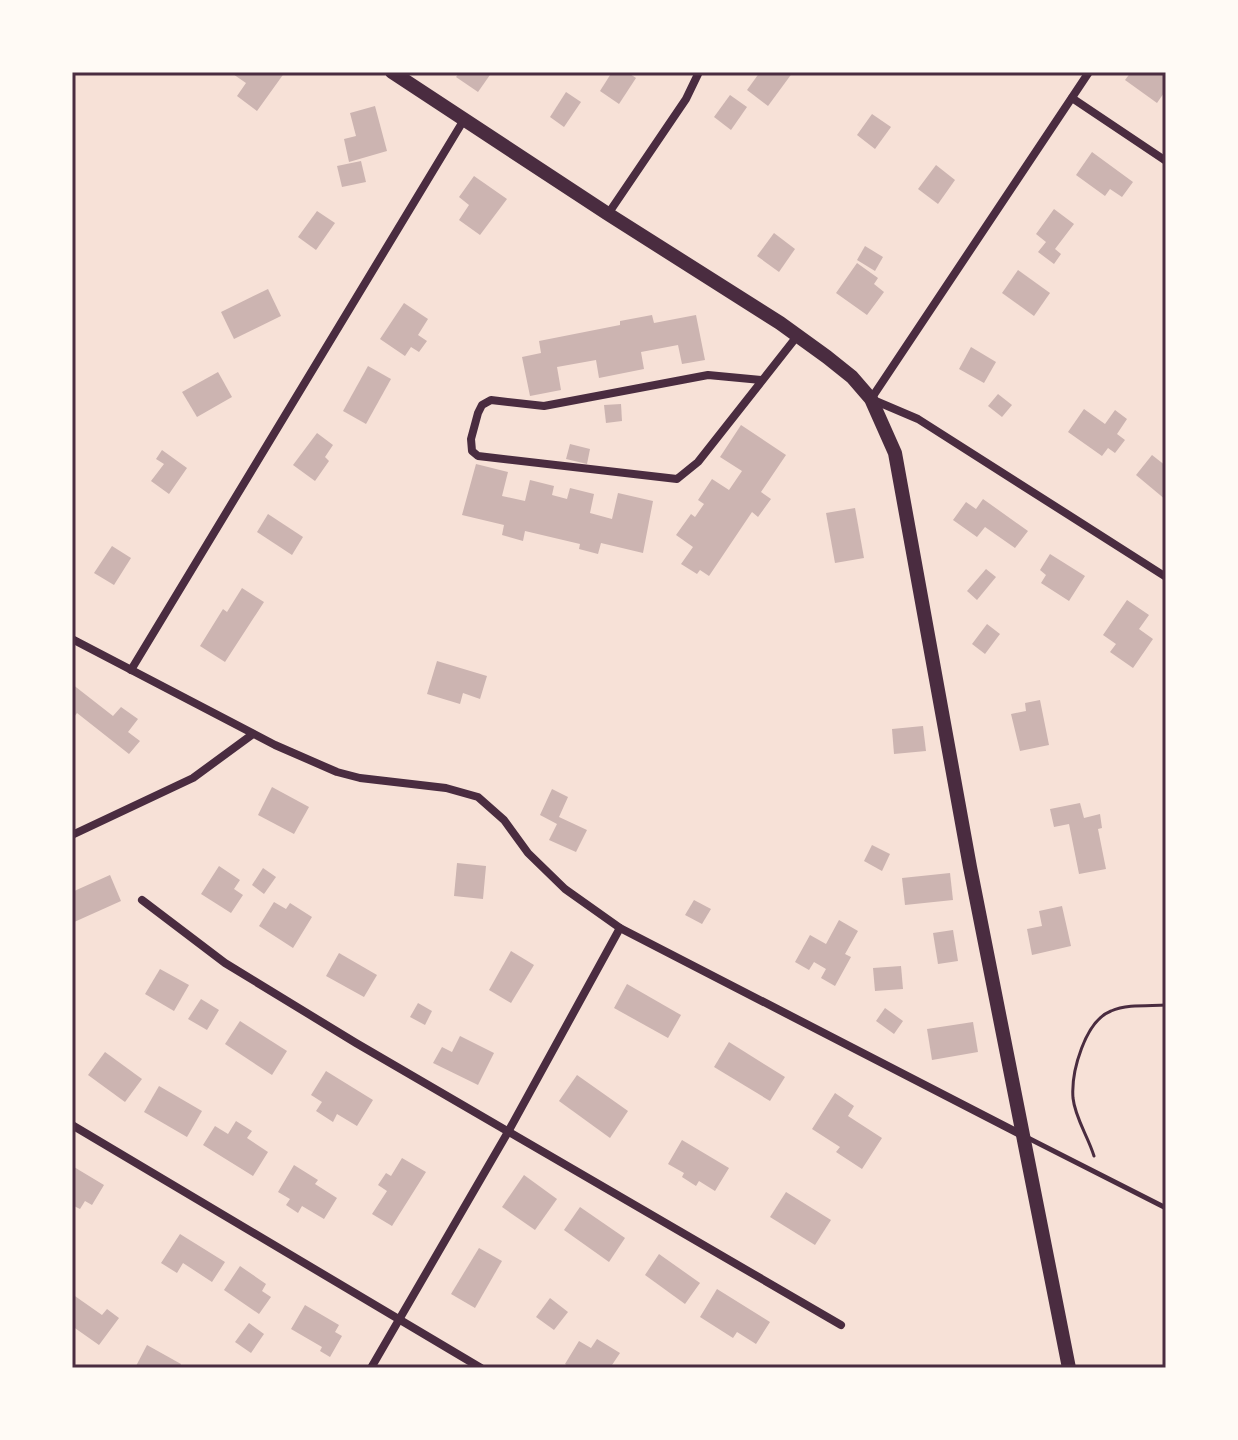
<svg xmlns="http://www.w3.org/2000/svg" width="1238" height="1440" font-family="Inter,sans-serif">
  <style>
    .building { fill: #ccb4b1 }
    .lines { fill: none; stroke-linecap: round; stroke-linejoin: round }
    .path { stroke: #4a2c40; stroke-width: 3 }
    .service { stroke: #4a2c40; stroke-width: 5 }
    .minor { stroke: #4a2c40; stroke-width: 8 }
    .secondary { stroke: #4a2c40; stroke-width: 14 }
    .neatline { fill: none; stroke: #4a2c40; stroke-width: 3 }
  </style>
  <rect width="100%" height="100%" fill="#f7e1d7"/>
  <g class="building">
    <path d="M230,72h55l-28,39 -20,-15 9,-13z"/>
    <path d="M460,72h32l-14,20 -22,-15z"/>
    <path d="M612,72h15l9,6 -17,26 -19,-13z"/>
    <path d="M760,72h33l-25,34 -21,-16z"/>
    <path d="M1131,72h35v18l-9,13 -32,-23z"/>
    <path d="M566,92l15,10 -17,25 -14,-10z"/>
    <path d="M730,95l17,12 -16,23 -17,-13z"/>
    <path d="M375,106l12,45 -38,11 -5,-23 12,-3 -6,-23z"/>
    <path d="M872,114l19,13 -16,22 -18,-14z"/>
    <path d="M1092,152l41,30 -11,15 -12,-8 -5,7 -29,-21z"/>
    <path d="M361,161l5,21 -24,5 -5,-21z"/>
    <path d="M936,165l19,15 -17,24 -20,-15z"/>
    <path d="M474,176l33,23 -27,36 -21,-15 10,-15 -10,-8z"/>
    <path d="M1054,209l20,15 -19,25 6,5 -7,10 -16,-12 8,-10 -10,-8z"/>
    <path d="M317,211l18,12 -19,27 -18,-13z"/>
    <path d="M774,233l21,16 -16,23 -22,-16z"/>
    <path d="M865,246l18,11 -8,14 -18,-11z"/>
    <path d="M857,263l21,15 -4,6 10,8 -17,23 -31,-22z"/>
    <path d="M1018,270l32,23 -16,23 -32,-23z"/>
    <path d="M268,289l13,27 -47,23 -13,-27z"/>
    <path d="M404,303l24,16 -10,16 9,6 -8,11 -8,-5 -6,9 -25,-17z"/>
    <path d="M652,315l2,8 42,-8 9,45 -23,4 -4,-19 -37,7 3,17 -45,9 -3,-18 -39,7 4,23 -31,6 -8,-39 19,-4 -2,-12 81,-16v-4z"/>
    <path d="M971,347l25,15 -12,21 -25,-14z"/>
    <path d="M368,366l23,13 -25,45 -23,-13z"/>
    <path d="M218,372l14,25 -35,20 -15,-25z"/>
    <path d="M998,394l14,11 -10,12 -14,-11z"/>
    <path d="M621,404l1,17 -16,2 -2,-18z"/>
    <path d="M1084,409l21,15 10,-14 12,9 -10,15 8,6 -10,13 -7,-5 -6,8 -34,-24z"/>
    <path d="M741,425l45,30 -25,37 10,7 -13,18 -6,-5 -43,64 -9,-6 -3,4 -16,-10 12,-17 -17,-12 15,-21 4,3 9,-13 -6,-4 14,-21 17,11 13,-19 -22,-14z"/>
    <path d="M317,433l16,12 -8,12 4,4 -14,20 -22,-16z"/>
    <path d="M570,444l20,5 -3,15 -21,-5z"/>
    <path d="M162,450l25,18 -18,26 -18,-13 13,-17 -8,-5z"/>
    <path d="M1152,455l14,11v34l-30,-25z"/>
    <path d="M476,464l32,8 -6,24 23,5 5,-21 24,6 -2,9 15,4 3,-11 24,6 -4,19 22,6 6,-26 35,8 -10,52 -42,-10 -3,11 -19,-5 1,-5 -55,-13 -2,10 -21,-6 2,-10 -42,-10z"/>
    <path d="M983,499l45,32 -13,17 -30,-21 -8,10 -24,-17 13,-18 10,7z"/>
    <path d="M855,508l9,50 -29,5 -9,-50z"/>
    <path d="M268,514l35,23 -11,18 -35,-23z"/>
    <path d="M112,546l19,12 -17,27 -20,-12z"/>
    <path d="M1050,554l35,22 -16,25 -28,-18 5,-8 -6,-5z"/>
    <path d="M986,569l10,8 -19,23 -10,-9z"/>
    <path d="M242,588l22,14 -39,60 -25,-16 23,-37 4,3z"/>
    <path d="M1127,600l22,15 -10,14 14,10 -20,29 -23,-16 6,-8 -13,-9z"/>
    <path d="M987,624l13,10 -15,20 -13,-10z"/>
    <path d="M437,661l50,15 -7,23 -17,-6 -3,11 -33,-10z"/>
    <path d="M72,684l41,32 8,-9 17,12 -10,13 12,9 -11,13 -52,-41 -3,4 -2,-1z"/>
    <path d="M1040,700l9,45 -29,6 -9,-37 15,-3 -1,-8z"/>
    <path d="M923,726l3,25 -32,3 -2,-25z"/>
    <path d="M272,787l37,20 -15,27 -36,-19z"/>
    <path d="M552,789l16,8 -9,20 28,13 -11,22 -27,-12 8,-16 -17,-9z"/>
    <path d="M1080,803l4,15 16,-4 2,14 -4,1 8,40 -27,5 -10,-50 -15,3 -4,-18z"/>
    <path d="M872,845l18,9 -8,17 -18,-10z"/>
    <path d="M457,863l29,3 -3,33 -29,-3z"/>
    <path d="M219,866l21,14 -6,9 9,6 -12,18 -30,-19z"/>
    <path d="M263,868l13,9 -12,17 -12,-9z"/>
    <path d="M950,873l3,27 -48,5 -3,-27z"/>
    <path d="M110,875l11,26 -49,22v-31z"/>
    <path d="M694,900l17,9 -9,15 -17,-9z"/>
    <path d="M274,902l12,7 4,-6 22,14 -19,31 -34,-22z"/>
    <path d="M1062,906l9,40 -39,9 -5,-26 15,-3 -3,-15z"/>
    <path d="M839,920l19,11 -13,23 6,3 -16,29 -14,-8 5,-9 -12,-7 -5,8 -14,-8 15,-27 16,9z"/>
    <path d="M953,930l5,31 -20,3 -5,-31z"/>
    <path d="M511,951l23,14 -23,38 -22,-13z"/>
    <path d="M339,953l38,22 -13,22 -38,-21z"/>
    <path d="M901,966l2,23 -28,2 -2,-23z"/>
    <path d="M160,969l29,16 -15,26 -29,-17z"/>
    <path d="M627,984l54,31 -13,23 -54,-30z"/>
    <path d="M201,999l18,11 -12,20 -19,-11z"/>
    <path d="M418,1003l14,8 -7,14 -15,-8z"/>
    <path d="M885,1008l18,13 -9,13 -18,-13z"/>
    <path d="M240,1021l47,30 -15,24 -47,-31z"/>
    <path d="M973,1022l5,30 -46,8 -5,-31z"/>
    <path d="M460,1036l34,17 -16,32 -45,-22 9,-16 10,5z"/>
    <path d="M729,1042l56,35 -15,24 -56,-34z"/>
    <path d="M105,1052l37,27 -17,23 -37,-27z"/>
    <path d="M326,1071l47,29 -16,26 -20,-12 -4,8 -17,-11 6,-9 -11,-7z"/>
    <path d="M577,1075l51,36 -18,27 -51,-37z"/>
    <path d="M159,1086l43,25 -15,26 -43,-25z"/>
    <path d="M835,1093l19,13 -6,10 34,22 -20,31 -26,-17 4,-5 -28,-18z"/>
    <path d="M236,1121l16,10 -5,7 21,14 -15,24 -50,-31 12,-19 13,8z"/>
    <path d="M682,1140l47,28 -14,23 -16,-10 -3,5 -14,-9 2,-4 -16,-9z"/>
    <path d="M402,1158l24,14 -34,54 -20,-12 15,-23 -9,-6 8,-12 5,3z"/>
    <path d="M294,1165l24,15 -3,4 22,14 -13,21 -22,-13 -4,7 -12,-8 4,-6 -12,-7z"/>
    <path d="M74,1167l30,18 -12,20 -7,-4 -5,8 -8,-4z"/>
    <path d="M524,1175l33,24 -22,31 -33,-23z"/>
    <path d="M786,1192l45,28 -16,25 -45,-28z"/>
    <path d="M580,1207l45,31 -16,24 -45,-32z"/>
    <path d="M180,1234l45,28 -13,20 -29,-19 -6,10 -16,-10z"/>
    <path d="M479,1248l23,13 -27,47 -24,-14z"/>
    <path d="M659,1254l41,29 -15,21 -40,-29z"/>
    <path d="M240,1266l26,18 -4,7 9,6 -12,17 -35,-24z"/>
    <path d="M717,1289l53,33 -14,22 -19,-12 -4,6 -33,-21z"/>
    <path d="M72,1294l30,21 5,-6 12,9 -20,27 -27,-19z"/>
    <path d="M550,1298l18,14 -14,18 -18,-13z"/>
    <path d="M305,1305l34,20 -4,7 7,4 -12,21 -10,-6 2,-4 -31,-18z"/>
    <path d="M249,1323l15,11 -13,19 -16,-11z"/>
    <path d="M597,1339l23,14 -10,15h-39l-6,-4 14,-23 12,7z"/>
    <path d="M147,1345l34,19 -2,4h-44z"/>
  </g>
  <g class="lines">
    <path class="path" d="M1094,1156c-6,-20 -19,-38 -21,-58 -2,-26 12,-77 38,-87 16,-7 38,-5 55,-6"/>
    <path class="service" d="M1028,1138l138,70"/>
    <g class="minor">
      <path d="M1089,72l-218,327 47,20 248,158"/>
      <path d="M1072,98l94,63"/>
      <path d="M608,214l78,-115 13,-27"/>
      <path d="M761,380l-53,-5 -164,31 -53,-6 -9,5 -4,8 -7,26 1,12 6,5 199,23 21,-17 100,-127"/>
      <path d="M72,639l203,106 62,27 23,6 86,10 32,9 26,23 24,33 37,36 55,39 404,208"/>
      <path d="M131,670l334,-552"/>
      <path d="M72,835l121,-57 60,-44"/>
      <path d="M142,900l83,63 131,80 485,282"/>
      <path d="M72,1125l409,243"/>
      <path d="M371,1368l137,-236 112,-204"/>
    </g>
    <path class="secondary" d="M392,72l216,142 172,109 47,34 25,20 19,22 24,54 75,414 99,501"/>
  </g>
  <rect width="1238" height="1440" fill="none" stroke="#fffaf5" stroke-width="148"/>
  <rect x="74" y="74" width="1090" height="1292" class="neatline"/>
</svg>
